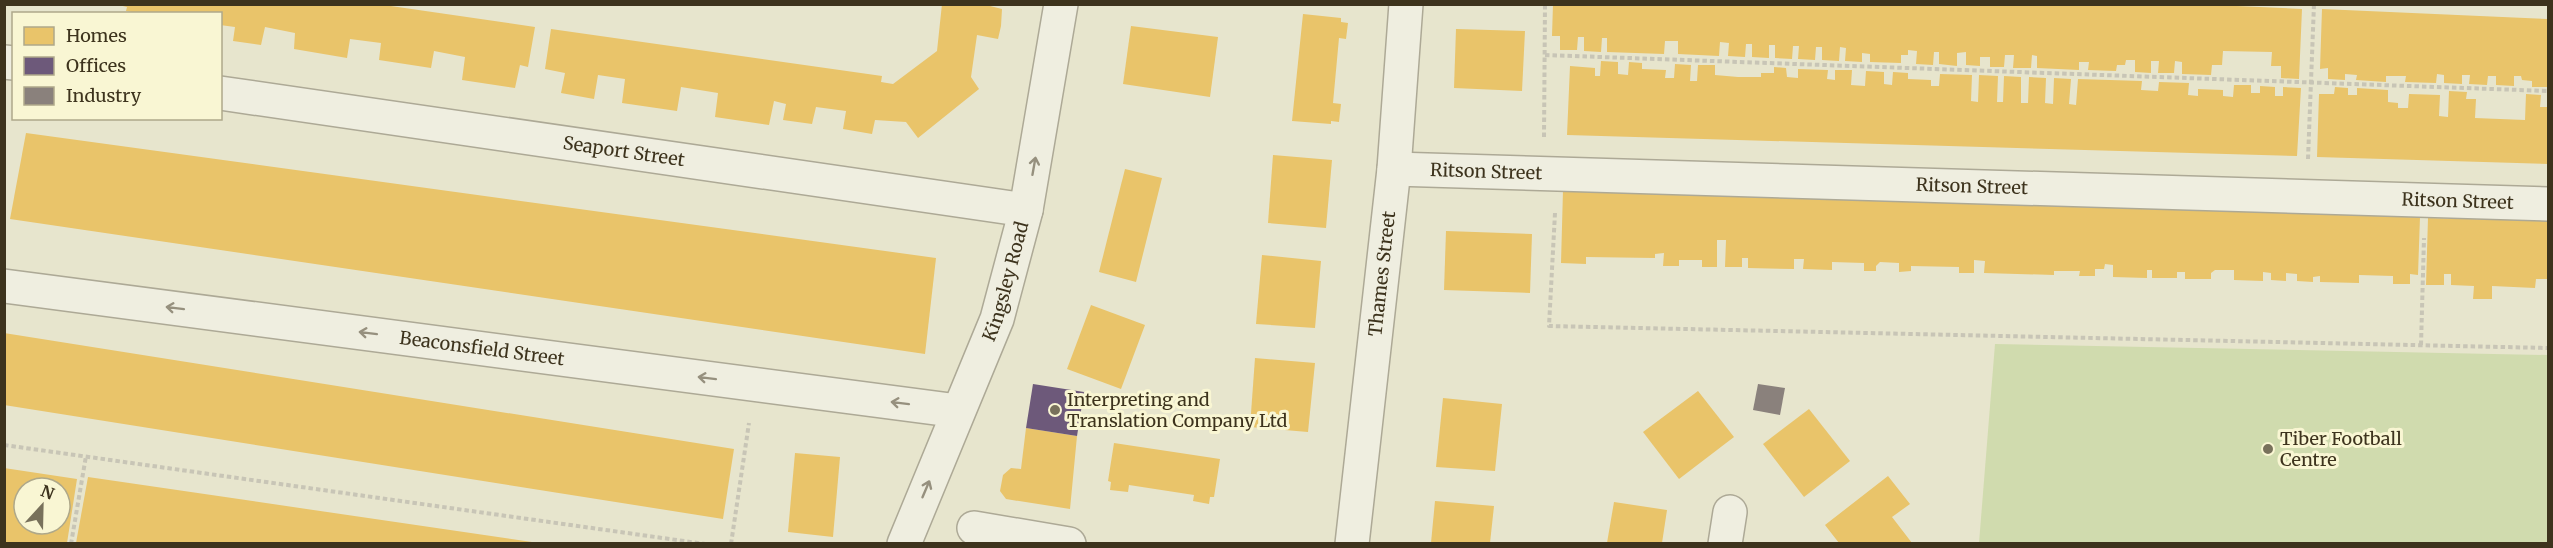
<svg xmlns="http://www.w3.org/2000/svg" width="2553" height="548" font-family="Merriweather,serif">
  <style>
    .green { fill: #d0dbae }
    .homes { fill: #e9c46a; fill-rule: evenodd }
    .offices { fill: #6d597a }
    .industry { fill: #8a817c }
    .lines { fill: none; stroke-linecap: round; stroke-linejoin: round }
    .street-casing { stroke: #ada996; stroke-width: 36 }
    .path { stroke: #c8c5b6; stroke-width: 4; stroke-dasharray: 4.5 3; stroke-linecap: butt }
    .street { stroke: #efeee0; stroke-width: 33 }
    .oneway { stroke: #96907e }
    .poi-dot { fill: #78715b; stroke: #f9f6d3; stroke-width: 2 }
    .labels { text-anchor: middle; stroke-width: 6; stroke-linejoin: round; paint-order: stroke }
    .street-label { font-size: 18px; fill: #3d331d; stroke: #f9f6d3 }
    .poi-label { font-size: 18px; fill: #3d331d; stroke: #f9f6d3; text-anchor: start }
  </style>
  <rect width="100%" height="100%" fill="#e7e5cd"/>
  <path class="green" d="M1995,344l553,11v188h-569z"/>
  <g class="homes">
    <path d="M114,4h263l158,23 -7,40 -8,-2 -5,23 -53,-8 3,-23 -31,-6 -3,17 -52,-8 2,-17 -31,-4 -3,19 -53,-9 1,-16 -30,-6 -4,18 -28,-4 2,-14 -15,-2v-11h-77l-17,-3 1,-4z"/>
    <path d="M942,4h40l20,5 -1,17 -3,13 -21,-4 -6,42 8,12 -61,49 -12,-16 -31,-2 -3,14 -29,-5 3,-18 -30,-4 -4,17 -29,-4 3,-16 -12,-3 -5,24 -54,-8 3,-24 -37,-6 -4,24 -55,-8 3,-24 -27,-4 -4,24 -33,-6 4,-20 -20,-4 6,-40 331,47 -1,6 12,2 44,-33z"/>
    <path d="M1553,4h638l111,5 -3,70 -18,-1v-12h-10l1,-14 -49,-1 -1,14h-10l-1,10 -29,-1v-12l-7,-1 -1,12h-16l1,-12h-8v12l-16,-1v-12h-9l-1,5h-8l-1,6 -28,-1 1,-8h-10v8l-42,-2v-12l-5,-1 -1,13h-18l1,-13h-9l-1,12h-14v-10h-10v9l-14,-1v-13l-9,1v13l-18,-2v-12h-5l-1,13 -17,-1 1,-13 -9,-1v5h-7v8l-31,-1v-8l-8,-1v9l-17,-1 1,-13 -6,-1 -1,14 -17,-1v-13h-6l-1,13 -17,-1 1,-13h-6l-1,13 -17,-1v-13h-6v13l-17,-1v-13h-6l-1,13 -17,-1 1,-13 -9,-1 -1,14 -41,-2v-13h-13l-1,13 -57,-2v-14h-5l-1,14 -17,-1v-14h-6l-1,13h-17v-14h-8z"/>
    <path d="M2322,9l226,10v68h-16v-6l-10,-1 -1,-4h-7v10l-18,-1v-9h-8l-1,9 -18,-1 1,-9h-8v9l-18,-1v-8l-7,-1 -1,9 -31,-1 1,-6h-20v6l-30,-2 1,-5 -12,-1v6l-17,-1v-11l-8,1z"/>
    <path d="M1303,14l38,4v4l7,1 -2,16 -7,-1 -6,65 8,1 -2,18 -8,-1v3l-39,-3z"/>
    <path d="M1131,26l87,11 -8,60 -87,-13z"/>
    <path d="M1456,29l69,2 -3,60 -68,-3z"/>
    <path d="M1601,61l17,1v12l10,1 1,-13 13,1v6l24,1 -1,8h9l1,-14 16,1 -1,16h7l1,-16h17v10l23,2h23v-4h13v-6l12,1 1,9 11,1v-9l30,1 -1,9 8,1v-10h17l-1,15 14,1 1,-15 18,1v12l8,1 1,-13 15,1v6l23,1v6h8l1,-12 32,1 -1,26 7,1 1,-27 19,1 -1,26h6l1,-26 17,1v26h7l1,-26 17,1 -1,25 8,1 1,-26 17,1 -2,25 7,1 2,-26 64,2 -1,9 17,1 1,-9 30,1 -1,12 10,1v-7l25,1v6l10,1 1,-12h17v8h9v-7l15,1v9h8v-9l18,1 -4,68 -730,-21 3,-69 25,2v8h5z"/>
    <path d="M2335,87l13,1v7h9v-7l31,2v12l10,1v5h10l1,-14 31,1 -1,21 9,1 1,-26 18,1 -1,7h10l-1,19 50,2 1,-26 15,1 -1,12h8v57l-231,-7 2,-63h15z"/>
    <path d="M26,133l910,125 -11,96 -915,-135z"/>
    <path d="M1273,155l59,5 -6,68 -58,-5z"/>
    <path d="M1125,169l37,9 -26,104 -37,-10z"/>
    <path d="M1563,190l857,27 -2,58 -8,-1v10h-17v-8l-34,-1v8l-39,-1v-6l-7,1v5l-16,-1v-7l-11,-1v8l-15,-1v-7l-8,-1v9l-29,-1v-10h-19l-4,3v6h-26v-7h-8v6h-25v-8h-5v8l-34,-1v-12l-8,-1 -1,5h-9v7h-16l1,-5h-26v4l-70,-2 1,-12 -11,-1v13h-15v-6l-48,-1v5l-12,1v-9l-19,-1 -4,4v5h-12v-8l-32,-1v8l-29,-1 1,-10h-10v10l-46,-1v-10h-6v9h-17l1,-27h-9v27h-15v-7h-23v6h-16l1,-13 -9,1v4l-69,-1v7l-25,-1z"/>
    <path d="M2428,218l120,3v58h-12l-1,9 -43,-2v13h-19l1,-13 -23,-1v-11h-7v11h-18z"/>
    <path d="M1446,231l86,3 -2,59 -86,-3z"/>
    <path d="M1262,255l59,6 -6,67 -59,-4z"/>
    <path d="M1091,305l54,20 -24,64 -54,-20z"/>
    <path d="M4,333l730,116 -11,70 -719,-114z"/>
    <path d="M1255,358l60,5 -7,69 -58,-5z"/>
    <path d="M1698,391l36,46 -55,42 -36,-47z"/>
    <path d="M1443,398l59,6 -7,67 -59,-4z"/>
    <path d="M1809,409l41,52 -46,36 -41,-53z"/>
    <path d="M1026,428l51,8 -7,73 -64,-10 -6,-8 3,-16 8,-7 10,1z"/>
    <path d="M1114,443l106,16 -6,38h-4l-1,7 -16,-3 1,-6 -65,-10 -1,7 -18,-2 1,-8 -3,-1z"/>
    <path d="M795,453l45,4 -7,80 -45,-5z"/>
    <path d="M4,468l73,11 -10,64 -63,-1zM24,488h36v36h-36z"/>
    <path d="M1888,476l22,28 -18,13 20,26h-73l-14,-18z"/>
    <path d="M88,477l444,65v1h-456z"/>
    <path d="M1435,501l59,5 -4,37h-59z"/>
    <path d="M1614,502l53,8 -5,33h-55z"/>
  </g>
  <path class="offices" d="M1033,384l51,8 -7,44 -51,-8z"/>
  <path class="industry" d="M1758,384l27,4 -5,27 -27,-5z"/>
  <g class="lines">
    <g class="street-casing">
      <g id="street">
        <path d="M4,62l10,1"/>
        <path id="s1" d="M220,93l806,117"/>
        <path id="s2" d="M1394,169l1154,35"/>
        <path id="s3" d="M4,286l954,125"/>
        <path d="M974,528l95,16"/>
        <path id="s4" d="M904,544l93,-225 29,-109 35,-206"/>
        <path id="s5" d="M1352,544l42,-375 12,-165"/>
        <path d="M1725,544l5,-32"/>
      </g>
    </g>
    <g class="path">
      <path d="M1545,55l1003,36"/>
      <path d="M1544,137l1,-133"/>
      <path d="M2308,159l6,-155"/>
      <path d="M1555,213l-6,113 999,22"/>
      <path d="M2421,345l3,-107"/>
      <path d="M4,445l701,99"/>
      <path d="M71,544l15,-88"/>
      <path d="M731,544l18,-121"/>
    </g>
    <use href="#street" class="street"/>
  </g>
  <defs><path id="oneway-shaft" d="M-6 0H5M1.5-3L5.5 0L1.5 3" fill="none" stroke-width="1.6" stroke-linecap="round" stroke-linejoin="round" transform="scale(1.5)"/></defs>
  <g class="oneway">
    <use href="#oneway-shaft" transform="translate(1034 166) rotate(-80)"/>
    <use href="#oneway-shaft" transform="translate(175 308) rotate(-173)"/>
    <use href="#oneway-shaft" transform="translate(368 333) rotate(-173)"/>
    <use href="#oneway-shaft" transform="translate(707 378) rotate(-173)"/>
    <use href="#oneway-shaft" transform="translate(900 403) rotate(-173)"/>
    <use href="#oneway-shaft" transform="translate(926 489) rotate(-67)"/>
  </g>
  <g class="poi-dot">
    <circle cx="1055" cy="410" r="6"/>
    <circle cx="2268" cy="449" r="6"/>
  </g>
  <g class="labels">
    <g class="street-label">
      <text dy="6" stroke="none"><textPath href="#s1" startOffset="408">Seaport Street</textPath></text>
      <text dy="6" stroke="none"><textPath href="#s2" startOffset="92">Ritson Street</textPath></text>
      <text dy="6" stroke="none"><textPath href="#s2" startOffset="578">Ritson Street</textPath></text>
      <text dy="6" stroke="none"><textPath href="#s2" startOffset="1064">Ritson Street</textPath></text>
      <text dy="6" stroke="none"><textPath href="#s5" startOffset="272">Thames Street</textPath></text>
      <text dy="6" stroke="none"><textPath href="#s4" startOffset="282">Kingsley Road</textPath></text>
      <text dy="6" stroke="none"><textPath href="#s3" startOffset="482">Beaconsfield Street</textPath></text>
    </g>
    <g class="poi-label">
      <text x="1067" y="406">Interpreting and<tspan x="1067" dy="21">Translation Company Ltd</tspan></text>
      <text x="2280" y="445">Tiber Football<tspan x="2280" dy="21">Centre</tspan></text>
    </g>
  </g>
  <rect width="2553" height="548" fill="none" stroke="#3d331d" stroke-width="12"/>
  <rect x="12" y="12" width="210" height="108" fill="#f9f6d3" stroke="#aea88a" stroke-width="1.5"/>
  <rect x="24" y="27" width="30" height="18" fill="#e9c46a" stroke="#aea88a" stroke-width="1.5"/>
  <text x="66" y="42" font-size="18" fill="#3d331d">Homes</text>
  <rect x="24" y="57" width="30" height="18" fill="#6d597a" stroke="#aea88a" stroke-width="1.5"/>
  <text x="66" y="72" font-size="18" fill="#3d331d">Offices</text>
  <rect x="24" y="87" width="30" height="18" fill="#8a817c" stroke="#aea88a" stroke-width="1.5"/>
  <text x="66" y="102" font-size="18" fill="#3d331d">Industry</text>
  <g transform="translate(42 506) rotate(22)"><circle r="28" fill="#f9f6d3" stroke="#aea88a" stroke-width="1.5"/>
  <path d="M0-4.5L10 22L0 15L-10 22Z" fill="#78715b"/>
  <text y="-9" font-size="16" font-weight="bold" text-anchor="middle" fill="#3d331d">N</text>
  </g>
</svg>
